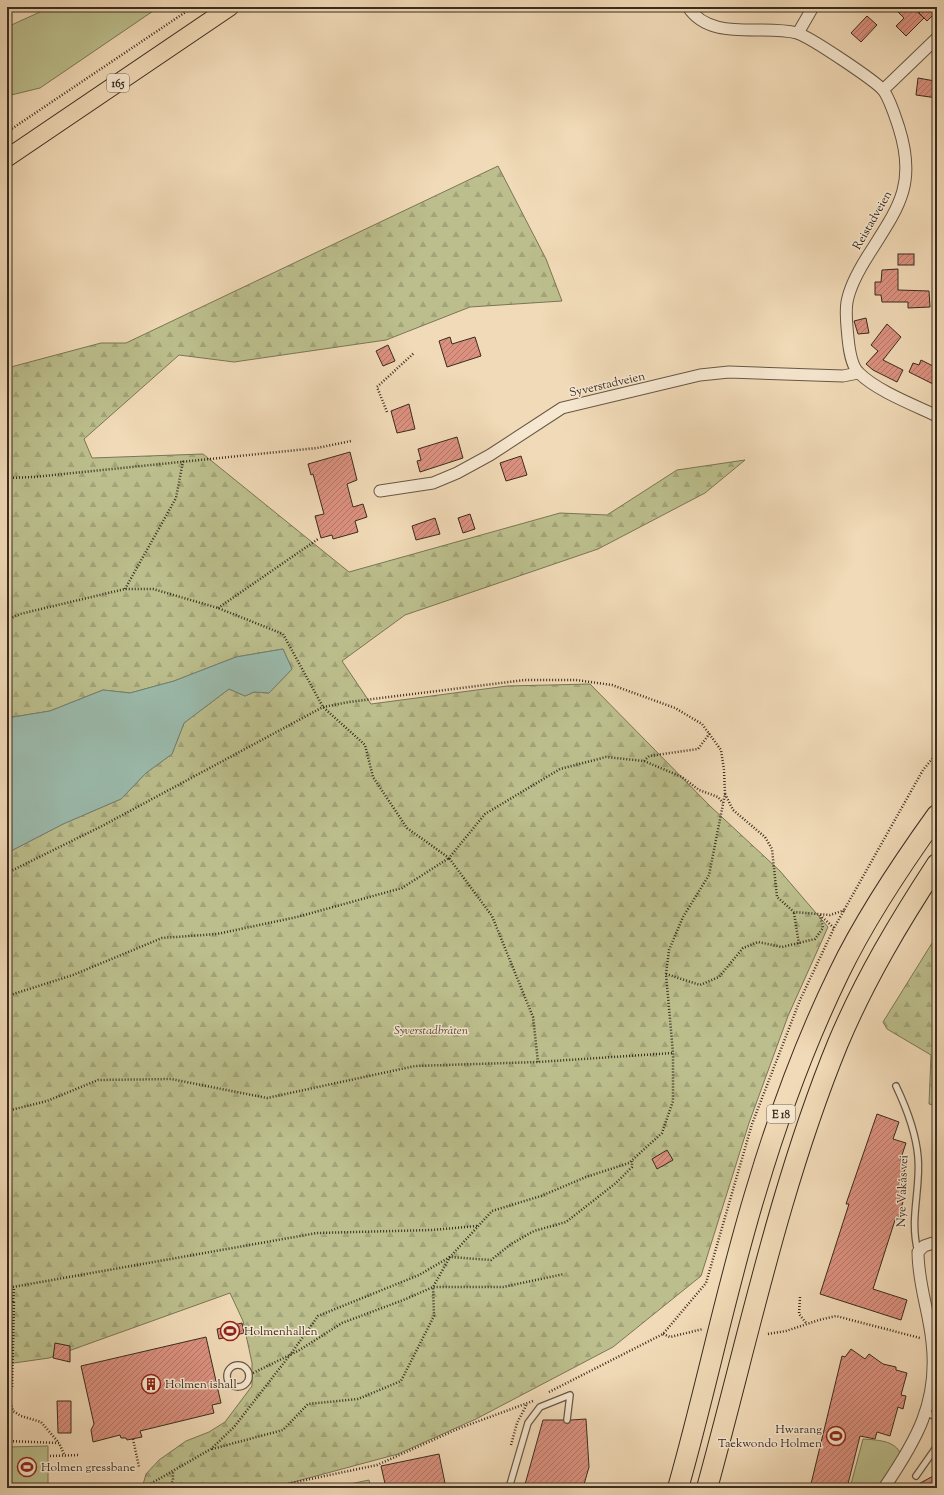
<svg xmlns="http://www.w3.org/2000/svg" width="944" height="1495" font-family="'Sorts Mill Goudy',serif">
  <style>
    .grass { fill: #bcbf8d; stroke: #7a7656 }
    .forest { fill: url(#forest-firs); stroke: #7a7656 }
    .water { fill: #9bbbad; stroke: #748274 }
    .building { fill: url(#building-hatch); stroke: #392c1f }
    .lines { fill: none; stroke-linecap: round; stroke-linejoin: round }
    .service-casing { stroke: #675845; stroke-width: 8 }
    .minor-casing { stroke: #675845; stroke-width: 13 }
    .primary-casing { stroke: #392c1f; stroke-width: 19 }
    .motorway-casing { stroke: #392c1f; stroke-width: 22 }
    .path { stroke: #392c1f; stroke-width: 2.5; stroke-dasharray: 1 2; stroke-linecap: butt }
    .service { stroke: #f6e7d0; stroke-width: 5.5 }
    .minor { stroke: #f6e7d0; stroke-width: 11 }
    .primary { stroke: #f1dab7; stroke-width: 17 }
    .motorway { stroke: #f1dab7; stroke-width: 20 }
    .labels { text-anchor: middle; stroke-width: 3; stroke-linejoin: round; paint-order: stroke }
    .shield { fill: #f6e7d0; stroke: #726454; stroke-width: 1 }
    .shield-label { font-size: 11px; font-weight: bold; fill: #392c1f }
    .street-label { font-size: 12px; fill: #392c1f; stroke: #f6e7d0 }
    .park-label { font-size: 12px; font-style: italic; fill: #534935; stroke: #f6e7d0 }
    .poi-label { font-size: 12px; fill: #392c1f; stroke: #f6e7d0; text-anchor: start }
  </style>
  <defs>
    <pattern id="forest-firs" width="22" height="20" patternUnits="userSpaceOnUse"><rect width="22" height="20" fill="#bcbf8d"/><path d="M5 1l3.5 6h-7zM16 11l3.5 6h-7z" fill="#a2a479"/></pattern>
    <pattern id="building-hatch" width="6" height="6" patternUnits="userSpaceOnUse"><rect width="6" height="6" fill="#dc9180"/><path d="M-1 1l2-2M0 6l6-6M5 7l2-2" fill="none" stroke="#b37768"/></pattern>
  </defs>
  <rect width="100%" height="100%" fill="#f1dab7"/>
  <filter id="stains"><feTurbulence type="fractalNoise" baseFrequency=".005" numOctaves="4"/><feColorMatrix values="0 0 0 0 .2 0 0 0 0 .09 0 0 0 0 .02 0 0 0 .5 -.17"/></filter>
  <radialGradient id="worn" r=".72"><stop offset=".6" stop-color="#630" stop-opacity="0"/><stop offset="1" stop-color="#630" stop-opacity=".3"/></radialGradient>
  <g class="grass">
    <path d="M51,7h108l-119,81 -33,8v-69z"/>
    <path d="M863,1439c13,1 33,1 38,16l-23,33h-28z"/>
    <path d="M48,1446v42h-41v-41z"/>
    <path d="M369,1480l2,8h-40z"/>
  </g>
  <g class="forest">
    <path d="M498,166l48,93 16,42 -92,6 -84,33 -152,22 -55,-7 -95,84 8,19 111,-4 146,118 211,-59 47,2 70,-45 68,-10 -40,33 -107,56 -193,66 -63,46 29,43 136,-18 83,-2 120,122 70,65 48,56 -40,89 -39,107 -48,153 -88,71 -137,72 -78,35 -108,29 -23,5h-125l4,-14 13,-14 27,-19 23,-9 16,-10 27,-36v-23l-9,-42 -13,-28 -181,65 -42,6v-511l56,-29 58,-25 25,-26 26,-19 12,-31 45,-34 16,7 9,-4 15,1 23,-24 -9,-20 -47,8 -62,24 -44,12 -27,-3 -53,21 -43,7v-350l94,-25h25z"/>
    <path d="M937,935v171l-8,-2 2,-49 -44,-26 -4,-7z"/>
  </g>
  <path class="water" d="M283,649l9,20 -23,24 -15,-1 -9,4 -16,-7 -45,34 -12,31 -26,19 -25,26 -58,25 -56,29v-135l43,-7 53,-21 27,3 44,-12 62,-24z"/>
  <g class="building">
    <path d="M893,7h19l12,11 -18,18 -10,-10 8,-8z"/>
    <path d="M925,7h2l7,7 -7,7 -8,-8z"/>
    <path d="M867,16l10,9 -16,17 -10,-9z"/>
    <path d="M918,78l17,3 -1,4 3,1v12l-21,-3z"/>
    <rect x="898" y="254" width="16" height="11"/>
    <path d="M898,269v21l31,1 1,16 -22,1v-6h-26l-1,-7h-6v-13h6l1,-12z"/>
    <path d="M866,318l3,15 -11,1 -4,-13z"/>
    <path d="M887,324l14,13 -18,23 20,10 -6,12 -24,-12 -7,-6 12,-13 -7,-6z"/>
    <path d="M450,337l2,7 23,-7 6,19 -34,11 -8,-26z"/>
    <path d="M388,345l7,16 -12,5 -7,-15z"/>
    <path d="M921,360l16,8v18l-28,-14 4,-9 6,2z"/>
    <path d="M409,404l6,25 -18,4 -6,-22z"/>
    <path d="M457,437l6,21 -43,14 -3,-11 4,-1 -3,-11z"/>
    <path d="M350,452l7,28 -10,4 6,23 10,-3 4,13 -12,4 3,11 -25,7 -1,-4 -11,3 -6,-22 9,-2 -11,-40 -2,1 -3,-11z"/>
    <path d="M521,456l6,19 -21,6 -6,-18z"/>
    <path d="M470,514l5,15 -12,4 -5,-15z"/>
    <path d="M435,518l5,16 -24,6 -4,-14z"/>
    <path d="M877,1114l22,8 -6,17 13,4 -6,18 7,2 -6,18 4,2 -6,18 4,1 -6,19 -2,-1 -22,69 34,11 -6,20 -81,-26 29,-90h-3z"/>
    <path d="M667,1150l6,10 -16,9 -5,-10z"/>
    <path d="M242,1323l2,10 -25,6 -2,-10z"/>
    <path d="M206,1337l15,66 -9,2 2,8 -74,18 2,6 -15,3 -1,-2h-5l-1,-3 -27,7 -2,-12 3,-6 -13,-58z"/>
    <path d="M55,1343l15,3v16l-17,-4z"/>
    <path d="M851,1349l14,10 4,-5 14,10 13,3v3l11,3 -6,22 5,1 -3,13 -5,-2 -8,29 -13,-4 -2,7 -15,-3 -13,52h-37l32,-132 3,1z"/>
    <path d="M57,1401h14v32h-13z"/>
    <path d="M586,1419l3,48 -6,21h-59l19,-68h20l4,4 4,-4z"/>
    <path d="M439,1454l7,34h-60l-5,-22z"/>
    <path d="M937,1474v14h-26z"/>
  </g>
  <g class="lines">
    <g class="service-casing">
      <g id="service">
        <path d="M896,1086c10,21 20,48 22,71 3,32 -9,62 0,95"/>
        <circle cx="238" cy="1376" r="11"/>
        <path d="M926,1413l11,4"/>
        <path d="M916,1476l21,-30"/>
        <path d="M509,1488l19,-65 12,-16 30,-12 -3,25"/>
      </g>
    </g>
    <g class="minor-casing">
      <g id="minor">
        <path d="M688,7c23,35 73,17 109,26 13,4 79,48 87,58 7,11 11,25 15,37 18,57 -1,80 -30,126 -9,14 -19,31 -22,48 -2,12 0,24 1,36 1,10 3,28 11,35 18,18 55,32 78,43"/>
        <path d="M798,33l15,-26"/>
        <path d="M883,90l54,-52"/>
        <path d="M380,491l53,-8 24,-10 33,-18 72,-47 138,-33 29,-3 114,4 15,-3"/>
        <path d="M884,1488c32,-47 55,-86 48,-146 -3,-31 -14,-58 -14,-90l6,-6 9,-3"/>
      </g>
    </g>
    <g class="primary-casing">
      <path id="primary" d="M7,158l223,-151"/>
    </g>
    <g class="motorway-casing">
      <g id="motorway">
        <path d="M678,1488c28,-98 48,-199 78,-297 22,-74 49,-148 83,-218 27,-56 62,-108 98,-158"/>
        <path d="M707,1488c41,-149 72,-301 131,-445 27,-64 61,-121 99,-179"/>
      </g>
    </g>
    <g class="path">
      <path d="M7,132l186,-125"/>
      <path d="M387,412l-10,-25 37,-34"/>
      <path d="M7,478l27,-1 283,-29 34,-7"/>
      <path d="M125,589l51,-91 7,-37"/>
      <path d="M218,608l100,-69"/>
      <path d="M7,620l13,-6 105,-25h28l65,19 65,26 40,73 42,38 8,32 34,51 42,30 36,-44 75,-45 46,-12 38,4 38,16 17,13 19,7 5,6"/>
      <path d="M644,761l5,-5 49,-7 12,-16"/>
      <path d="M725,794l8,16 32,27 7,12 5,48 17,15 36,3 15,-5"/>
      <path d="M7,873l95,-47 221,-119 26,-5 176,-22h51l36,5 63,23 27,16 19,26 3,20 1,24 -16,81 -26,42 -14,33 -3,24 7,79v48l-11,32 -33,30 -43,14 -45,19 -49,15 -42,46 -17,30 -27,12 -64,24 -44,28 -49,24"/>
      <path d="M794,913l5,31"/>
      <path d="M820,915l14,13"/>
      <path d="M666,974l34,11 19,-8 24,-29 15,-6 24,5 33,-8 8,-11 -3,-13"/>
      <path d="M937,975l-2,10 2,3"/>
      <path d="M7,996l66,-21 89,-37 55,-4 80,-17 105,-29 47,-30 43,58 41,101 5,45"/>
      <path d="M7,1111l40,-10 51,-21 73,-1 96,19 148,-32 123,-4 135,-9"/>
      <path d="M7,1288l310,-55 115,-3 45,-4"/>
      <path d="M800,1297l-1,17 8,10"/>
      <path d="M11,1302h3l-2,86 -3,-1z"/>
      <path d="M13,1302l1,-14"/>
      <path d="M663,1334l7,3 33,-8"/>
      <path d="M768,1334l18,-3 33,-11 17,-4 84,22"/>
      <path d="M549,1392l114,-58 43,-51 46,-159 48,-124 34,-72 89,-158 14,-17"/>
      <path d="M10,1400l3,11 8,5 20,6 18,21"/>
      <path d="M7,1405l3,-5v-12"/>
      <path d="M133,1439l6,28"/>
      <path d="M7,1441l52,2 6,13"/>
      <path d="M511,1445l6,-22 10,-19"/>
      <path d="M212,1449l71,-19 25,-26 50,-5 43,-18 33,-65 -1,-29h70l61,-13"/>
      <path d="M50,1456l30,-1"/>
      <path d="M143,1488l68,-39 23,-22 56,-72 28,-39 101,-41 31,-18 41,3 20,-16 23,-13 32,-9 50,-39 16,-16v-6"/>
      <path d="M170,1488l3,-8v-8"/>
      <path d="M268,1488l109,-23 83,-37 73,-27"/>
    </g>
    <use href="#service" class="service"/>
    <use href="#minor" class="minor"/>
    <use href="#primary" class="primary"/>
    <use href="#motorway" class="motorway"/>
  </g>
  <defs>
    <g id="stadium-ring" transform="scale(1)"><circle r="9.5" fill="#f6e7d0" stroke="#8f2418" stroke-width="1.5"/><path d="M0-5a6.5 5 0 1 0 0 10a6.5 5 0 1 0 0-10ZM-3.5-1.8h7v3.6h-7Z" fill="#8f2418"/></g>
    <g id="building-ring" transform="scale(1)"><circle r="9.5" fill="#f6e7d0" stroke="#8f2418" stroke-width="1.5"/><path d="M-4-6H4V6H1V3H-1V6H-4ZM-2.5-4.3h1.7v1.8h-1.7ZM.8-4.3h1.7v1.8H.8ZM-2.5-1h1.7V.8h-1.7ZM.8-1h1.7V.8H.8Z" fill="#8f2418"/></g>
  </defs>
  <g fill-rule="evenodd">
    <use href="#stadium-ring" x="230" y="1331"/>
    <use href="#building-ring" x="151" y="1384"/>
    <use href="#stadium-ring" x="836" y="1436"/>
    <use href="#stadium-ring" x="27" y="1467"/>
  </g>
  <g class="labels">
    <g class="shield">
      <rect x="107" y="74" width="22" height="18" rx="3"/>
      <rect x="767" y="1105" width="28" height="18" rx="3"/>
    </g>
    <g class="shield-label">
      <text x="118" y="87">165</text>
      <text x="781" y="1118">E 18</text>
    </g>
    <g class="street-label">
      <text transform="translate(872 220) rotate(-60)" y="4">Reistadveien</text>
      <text transform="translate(607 384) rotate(-13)" y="4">Syverstadveien</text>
      <text transform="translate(902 1191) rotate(-88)" y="4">Nye Vakås vei</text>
    </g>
    <g class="park-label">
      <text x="431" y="1034">Syverstadbråten</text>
    </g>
    <g class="poi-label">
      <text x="244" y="1335">Holmenhallen</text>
      <text x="165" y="1388">Holmen ishall</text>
      <text x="822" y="1433" text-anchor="end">Hwarang<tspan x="822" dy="14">Taekwondo Holmen</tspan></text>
      <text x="41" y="1471">Holmen gressbane</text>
    </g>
  </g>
  <rect width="944" height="1495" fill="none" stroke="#f1dab7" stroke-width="24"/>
  <rect x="8" y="8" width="928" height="1479" fill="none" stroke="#392c1f" stroke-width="2"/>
  <rect x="12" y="12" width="920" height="1471" fill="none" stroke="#392c1f"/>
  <rect width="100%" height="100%" filter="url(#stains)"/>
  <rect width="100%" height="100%" fill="url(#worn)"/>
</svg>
